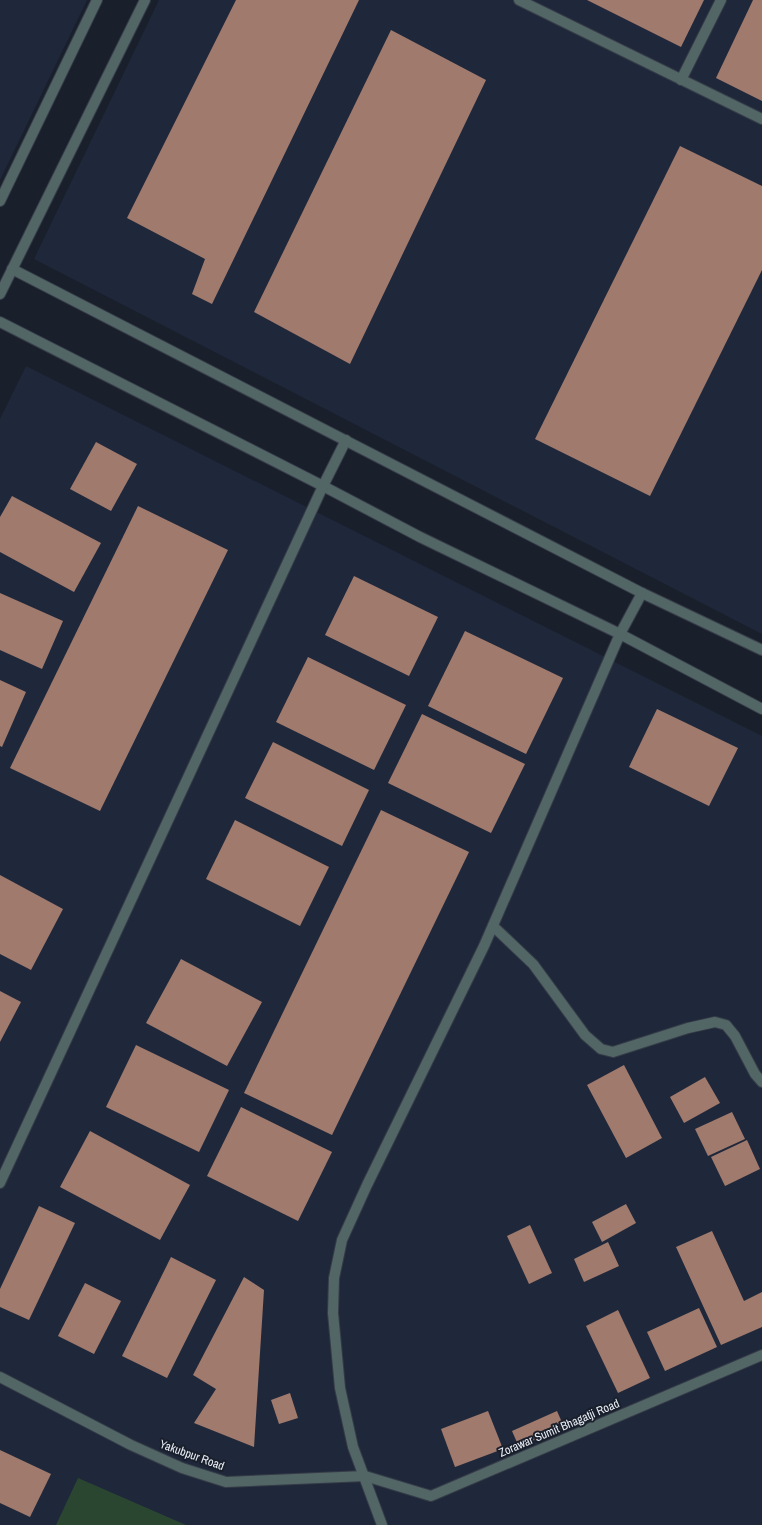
<svg xmlns="http://www.w3.org/2000/svg" width="762" height="1525" font-family="'Archivo Narrow',sans-serif">
  <style>
    .built { fill: #1f283a }
    .green { fill: #2a4631 }
    .building { fill: #a17a6e }
    .lines { fill: none; stroke-linecap: round; stroke-linejoin: round }
    .minor-casing { stroke: #363c48; stroke-width: 12 }
    .minor { stroke: #526666; stroke-width: 10 }
    .labels { text-anchor: middle; stroke-width: 4; stroke-linejoin: round; paint-order: stroke }
    .street-label { font-size: 12px; fill: #eaeff7; stroke: #191f2b }
  </style>
  <rect width="100%" height="100%" fill="#191f2b"/>
  <g class="built">
    <path d="M0,0h87l-87,180z"/>
    <path d="M159,0h603v634l-728,-375z"/>
    <path d="M26,366l736,370v789h-762v-1106z"/>
  </g>
  <path class="green" d="M78,1478l108,47h-130z"/>
  <g class="building">
    <path d="M236,0h123l-147,304 -20,-10 13,-35 -78,-41z"/>
    <path d="M587,0h117l-23,47z"/>
    <path d="M753,0h9v101l-46,-23z"/>
    <path d="M391,30l95,50 -136,284 -96,-52z"/>
    <path d="M680,146l82,40v84l-112,226 -115,-57z"/>
    <path d="M96,442l41,22 -26,47 -41,-22z"/>
    <path d="M12,496l89,47 -27,49 -74,-40v-35z"/>
    <path d="M138,506l90,44 -128,261 -90,-43z"/>
    <path d="M354,576l84,41 -29,59 -84,-41z"/>
    <path d="M0,593l63,28 -21,48 -42,-19z"/>
    <path d="M465,631l98,47 -37,76 -98,-48z"/>
    <path d="M308,657l98,48 -32,65 -98,-48z"/>
    <path d="M0,680l26,12 -24,55 -2,-1z"/>
    <path d="M657,709l81,39 -29,58 -80,-39z"/>
    <path d="M422,714l103,50 -34,69 -103,-50z"/>
    <path d="M273,742l96,48 -27,56 -97,-48z"/>
    <path d="M381,810l88,42 -137,283 -88,-42z"/>
    <path d="M235,820l94,47 -29,59 -94,-47z"/>
    <path d="M0,875l63,34 -32,61 -31,-16z"/>
    <path d="M181,959l81,43 -35,64 -81,-43z"/>
    <path d="M0,991l21,11 -21,40z"/>
    <path d="M136,1045l93,45 -30,62 -93,-45z"/>
    <path d="M624,1065l38,73 -36,20 -39,-73z"/>
    <path d="M705,1077l15,26 -36,20 -14,-26z"/>
    <path d="M241,1107l91,45 -34,69 -91,-45z"/>
    <path d="M732,1112l13,27 -37,17 -13,-27z"/>
    <path d="M90,1131l100,54 -30,55 -100,-53z"/>
    <path d="M747,1140l13,29 -35,17 -14,-29z"/>
    <path d="M626,1204l10,19 -34,19 -10,-20z"/>
    <path d="M39,1206l36,17 -46,97 -29,-13v-18z"/>
    <path d="M530,1225l22,48 -23,11 -22,-48z"/>
    <path d="M712,1231l32,70 18,-9v35l-41,18 -45,-98z"/>
    <path d="M608,1242l11,24 -35,16 -10,-23z"/>
    <path d="M171,1257l45,23 -49,98 -45,-22z"/>
    <path d="M244,1277l20,13 -10,157 -60,-24 22,-34 -23,-14z"/>
    <path d="M85,1283l36,18 -27,53 -36,-18z"/>
    <path d="M699,1308l18,39 -52,24 -18,-39z"/>
    <path d="M618,1310l32,68 -32,15 -32,-67z"/>
    <path d="M290,1393l8,25 -19,6 -8,-24z"/>
    <path d="M488,1411l15,38 -48,18 -14,-38z"/>
    <path d="M557,1411l7,16 -45,20 -7,-16z"/>
    <path d="M0,1450l51,24 -21,43 -30,-14z"/>
  </g>
  <g class="lines">
    <g class="minor-casing">
      <g id="minor">
        <path d="M519,0l243,119"/>
        <path d="M681,80l40,-80"/>
        <path d="M0,201l97,-201"/>
        <path d="M12,269l630,324 120,57"/>
        <path d="M0,294l145,-294"/>
        <path d="M0,322l323,164 97,51 200,97 142,75"/>
        <path d="M493,926l40,38 52,71 16,14 12,3 75,-24 27,-6 11,3 9,11 20,38 7,8"/>
        <path d="M0,1183l323,-697 23,-46"/>
        <path d="M0,1377l131,68 51,23 44,14 139,-6 66,20 331,-141"/>
        <path d="M382,1525l-29,-78 -13,-59 -7,-75 1,-35 8,-38 25,-55 117,-239 136,-312 22,-41"/>
      </g>
    </g>
    <use href="#minor" class="minor"/>
  </g>
  <g class="labels">
    <g class="street-label">
      <text transform="translate(559 1428) rotate(-23)" y="4">Zorawar Sumit Bhagatji Road</text>
      <text transform="translate(192 1455) rotate(20)" y="4">Yakubpur Road</text>
    </g>
  </g>
</svg>
